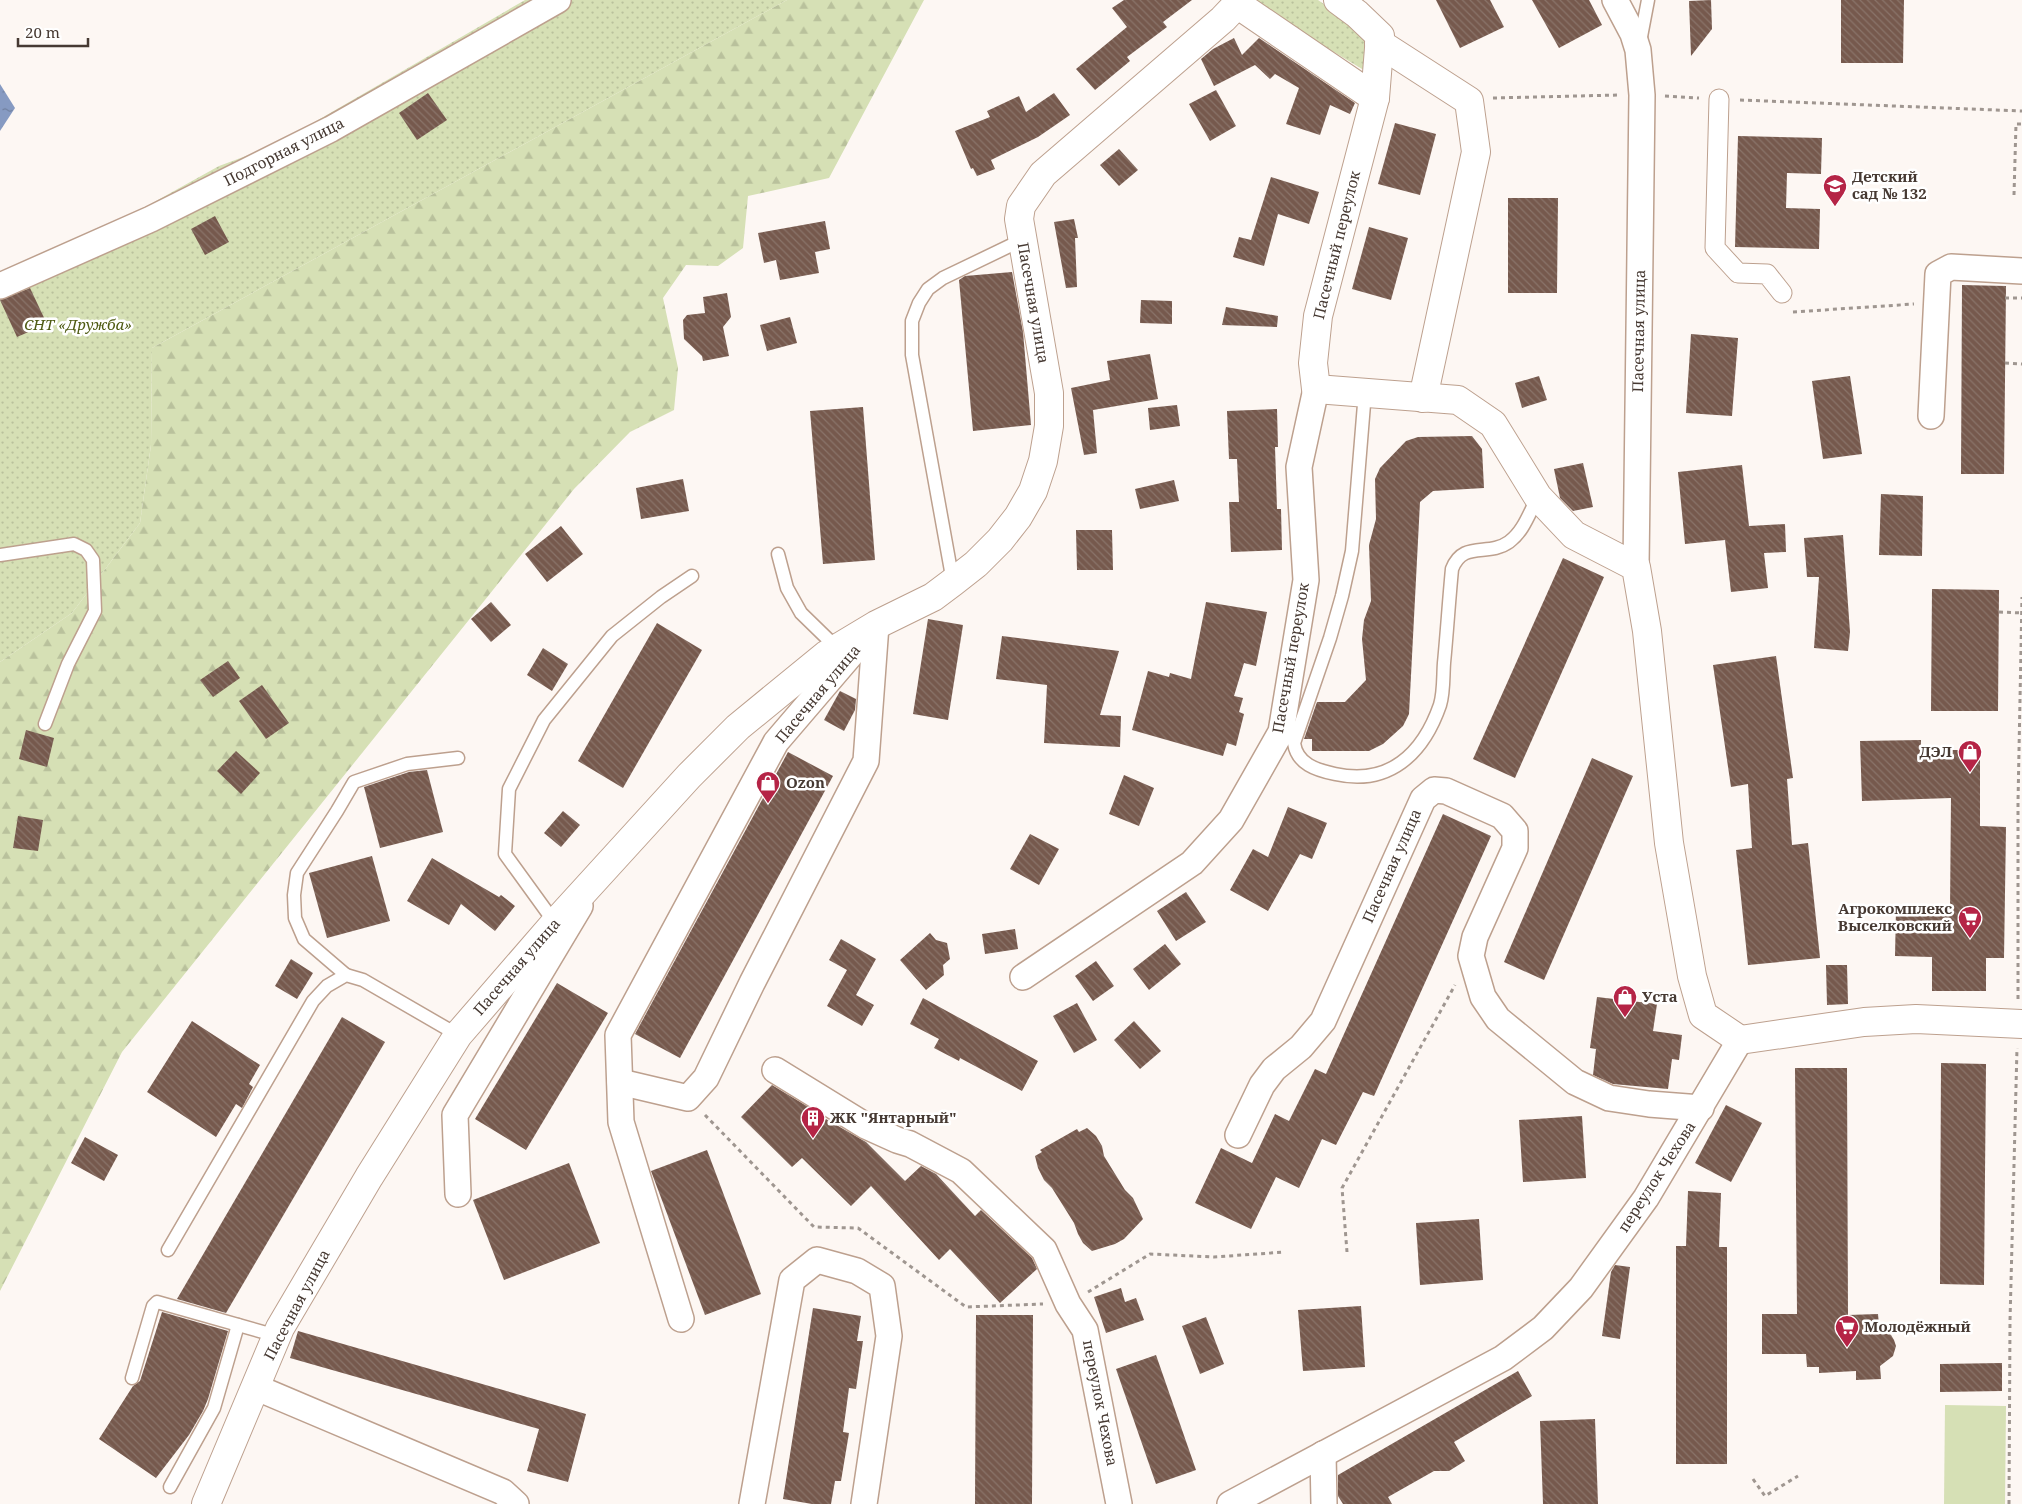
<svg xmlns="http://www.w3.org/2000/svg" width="2022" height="1504" font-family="'Noto Serif',serif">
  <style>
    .green { fill: url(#green-dots) }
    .forest { fill: url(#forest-firs) }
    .pitch { fill: #d6e0b5 }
    .water { fill: url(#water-ripples) }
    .building { fill: url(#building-back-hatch) }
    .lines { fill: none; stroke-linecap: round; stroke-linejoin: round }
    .service-casing { stroke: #bda08e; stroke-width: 15 }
    .pedestrian-casing { stroke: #bda08e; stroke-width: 21 }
    .minor-casing { stroke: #bda08e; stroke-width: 28 }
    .tertiary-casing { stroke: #bda08e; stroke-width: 30 }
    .path { stroke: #9f9690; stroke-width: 3; stroke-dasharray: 4 4; stroke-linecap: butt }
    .service { stroke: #fff; stroke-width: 12 }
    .pedestrian { stroke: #fff; stroke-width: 19 }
    .minor { stroke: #fff; stroke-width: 25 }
    .tertiary { stroke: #fff; stroke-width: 28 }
    .labels { text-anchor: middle; stroke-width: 5; stroke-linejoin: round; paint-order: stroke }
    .street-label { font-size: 15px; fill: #463932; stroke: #fff }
    .poi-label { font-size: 15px; font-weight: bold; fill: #463932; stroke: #fff; text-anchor: start }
    .park-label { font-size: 15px; font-style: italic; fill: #505c15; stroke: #fff }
  </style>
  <defs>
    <pattern id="green-dots" width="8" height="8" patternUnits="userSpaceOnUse" patternTransform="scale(1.25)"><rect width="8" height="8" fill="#d6e0b5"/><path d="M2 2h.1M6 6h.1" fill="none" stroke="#b9c19c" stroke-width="1.8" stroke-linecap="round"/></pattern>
    <pattern id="forest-firs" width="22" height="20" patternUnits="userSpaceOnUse" patternTransform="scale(1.25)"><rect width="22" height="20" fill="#d6e0b5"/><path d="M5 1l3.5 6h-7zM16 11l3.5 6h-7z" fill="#b9c19c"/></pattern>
    <pattern id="water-ripples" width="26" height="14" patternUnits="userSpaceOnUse" patternTransform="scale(1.25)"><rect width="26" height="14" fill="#869ac2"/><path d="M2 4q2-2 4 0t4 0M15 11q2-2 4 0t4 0" fill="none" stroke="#6f7f9e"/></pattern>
    <pattern id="building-back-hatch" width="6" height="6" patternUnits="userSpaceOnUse" patternTransform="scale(1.25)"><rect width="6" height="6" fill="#76594d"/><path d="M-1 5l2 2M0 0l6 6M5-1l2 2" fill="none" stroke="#8a746a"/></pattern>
  </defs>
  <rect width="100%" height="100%" fill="#fdf7f3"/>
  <g class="green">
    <path d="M525,0h262l-635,348 -1,97 -11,78 -68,90 -72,49v-387l147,-69 72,-40 56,-21z"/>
    <path d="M1257,0h61l39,27 10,15 -1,27h-4l-104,-63z"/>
  </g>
  <path class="forest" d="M787,0h137l-95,178 -81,18 -5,52 -25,18 -32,-1 -23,33 15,70 -4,42 -44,22 -56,57 -452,563 -122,239v-629l72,-49 68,-90 11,-78 1,-97z"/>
  <path class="pitch" d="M1945,1405l61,1 -1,98h-61z"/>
  <path class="water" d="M0,84l15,24 -15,23z"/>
  <g class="building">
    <path d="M1124,0h68l-29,22 4,5 -40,30 3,4 -35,29 -19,-21 51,-42 -15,-19z"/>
    <path d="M1436,0h54l14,27 -44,21z"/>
    <path d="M1532,0h57l13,25 -43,23z"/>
    <path d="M1711,0l1,29 -21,27 -2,-55z"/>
    <path d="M1841,0h63l-1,63h-62z"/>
    <path d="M1234,38l8,17 17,-17 96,65 -5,11 -20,-9 -10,30 -34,-11 13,-36 -24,-14 -5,5 -15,-14 -41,21 -13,-27 12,-10z"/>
    <path d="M1216,90l20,36 -26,15 -21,-37z"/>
    <path d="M428,93l19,27 -30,20 -18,-27z"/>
    <path d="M1054,93l16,22 -32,22 -47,23 4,9 -18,7 -4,-8 -2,1 -16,-38 35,-14 -3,-6 32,-15 7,16z"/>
    <path d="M1395,123l41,11 -16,61 -42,-11z"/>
    <path d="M1738,136l84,2 -1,36 -34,-1 -1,35 34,1 -1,40 -84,-2z"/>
    <path d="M1119,149l19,21 -19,16 -19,-21z"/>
    <path d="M1271,177l48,15 -10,32 -31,-10 -14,52 -31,-9 6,-20 12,3z"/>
    <path d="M1508,198h50l-1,95h-49z"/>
    <path d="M215,216l14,26 -24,13 -14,-26z"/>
    <path d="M1074,219l4,19h-3l2,49 -11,1 -12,-66z"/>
    <path d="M825,221l5,28 -15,3 4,21 -39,7 -4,-20 -12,3 -6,-30z"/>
    <path d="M1369,227l39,11 -17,62 -39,-11z"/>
    <path d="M1012,272l11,60 8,93 -58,6 -14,-151 6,-4z"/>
    <path d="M1962,285l44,1 -2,188h-43z"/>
    <path d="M30,288l17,36 -30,13 -17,-37z"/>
    <path d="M727,293l4,24 -8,10 6,29 -26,5 -1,-5 -18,-17 -1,-19 4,-5 18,-2 -2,-16z"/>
    <path d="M1141,300l31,1v23l-32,-1z"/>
    <path d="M1226,307l52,9 -1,11 -55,-2z"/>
    <path d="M790,317l7,26 -30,8 -7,-26z"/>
    <path d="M1691,334l47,4 -6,78 -46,-3z"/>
    <path d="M1150,354l8,45 -65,11 4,43 -13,2 -13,-67 39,-8 -3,-19z"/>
    <path d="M1539,376l8,24 -25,8 -7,-25z"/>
    <path d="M1850,376l12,78 -39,5 -11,-78z"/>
    <path d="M1177,405l3,21 -30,4 -2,-22z"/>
    <path d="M863,407l12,153 -52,4 -13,-153z"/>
    <path d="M1277,409l1,38h-3l2,62h4l1,41 -51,2 -2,-50h10l-2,-43h-8l-2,-48z"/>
    <path d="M1472,436l10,13 2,39 -51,3 -13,11 -11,212 -6,12 -20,18 -14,7h-57v-12h-8l13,-37h28l21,-22 -4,-41 2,-19 7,-19 -2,-56 7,-26 -1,-40 5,-11 26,-27 12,-4z"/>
    <path d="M1583,463l10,44 -20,4 -13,-13 -6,-29z"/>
    <path d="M1742,465l7,61 36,-2 1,28 -22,1 4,35 -37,4 -6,-52 -40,4 -7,-72z"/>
    <path d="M683,479l6,32 -48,8 -5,-31z"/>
    <path d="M1174,480l5,21 -39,8 -5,-20z"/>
    <path d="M1881,494l42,2 -1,60 -43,-1z"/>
    <path d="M561,526l22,28 -36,28 -22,-28z"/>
    <path d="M1076,530h36l1,40h-36z"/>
    <path d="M1843,535l7,97 -2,19 -34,-3 5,-71h-12l-3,-39z"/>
    <path d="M1563,558l41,19 -89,201 -42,-19z"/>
    <path d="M1932,589l67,1 -1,121h-67z"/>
    <path d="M491,602l20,23 -20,17 -20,-23z"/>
    <path d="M1206,602l61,10 -11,54 -12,-3 -10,33 9,2 -4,14 5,2 -8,32 -9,-3 -4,13 -91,-26 16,-59 21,6 1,-4 21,6z"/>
    <path d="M928,619l35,6 -15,95 -35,-6z"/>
    <path d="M657,623l45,27 -79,138 -45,-27z"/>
    <path d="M1002,636l117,15 -19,64 21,1 -1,31 -76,-4 3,-58 -51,-6z"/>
    <path d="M543,648l25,16 -16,27 -25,-16z"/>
    <path d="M1776,656l17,122 -6,1 5,66 16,-2 12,115 -72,7 -12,-115 16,-2 -4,-64 -17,3 -18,-122z"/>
    <path d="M228,661l12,17 -27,19 -13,-17z"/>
    <path d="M262,685l27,38 -23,16 -27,-38z"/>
    <path d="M840,691l16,8 -1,11 -11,21 -20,-11z"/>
    <path d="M26,730l28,8 -7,29 -28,-8z"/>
    <path d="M1921,740v10h59v76l26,1 -2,131h-18v33h-54v-34l-37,-1 1,-47 54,1 1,-112 -89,3 -2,-60z"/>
    <path d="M236,751l24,22 -19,21 -24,-23z"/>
    <path d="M788,752l45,24 -153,282 -45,-24z"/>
    <path d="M1592,758l41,18 -89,204 -40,-18z"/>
    <path d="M427,770l16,62 -63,16 -16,-61 45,-15z"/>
    <path d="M1124,775l30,13 -15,38 -30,-12z"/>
    <path d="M1288,807l39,16 -15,36 -12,-5 -32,57 -38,-21 23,-41 15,8z"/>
    <path d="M563,811l17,14 -19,22 -17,-14z"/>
    <path d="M1443,814l48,22 -117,260 -11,-4 -27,53 -14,-6 -23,49 -23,-11 -25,52 -56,-26 26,-55 31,15 23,-49 14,7 26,-52 11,5z"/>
    <path d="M18,816l25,4 -5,31 -25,-3z"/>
    <path d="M1030,834l29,15 -20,36 -29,-16z"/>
    <path d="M372,856l18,65 -63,17 -18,-65z"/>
    <path d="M432,858l67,39 2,-2 14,11 -20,25 -34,-27 -12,21 -42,-24z"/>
    <path d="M1186,892l20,30 -30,19 -19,-30z"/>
    <path d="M1015,929l3,20 -33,5 -3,-20z"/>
    <path d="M930,933l6,7 11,3 3,16 -7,6 1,10 -18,15 -26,-30z"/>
    <path d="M841,939l35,20 -20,36 18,10 -12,21 -35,-20 20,-36 -18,-10z"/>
    <path d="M1165,944l16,20 -32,26 -16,-21z"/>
    <path d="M291,959l22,14 -16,26 -22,-13z"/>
    <path d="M1096,961l18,25 -21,15 -18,-25z"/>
    <path d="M1826,965h21l1,39 -21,1z"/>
    <path d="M557,983l51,30 -82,137 -51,-31z"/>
    <path d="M1597,997l60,7 -4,27 29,4 -3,25 -7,-1 -4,30 -55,-5 -20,-9 3,-26 -6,-1z"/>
    <path d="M923,998l115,63 -16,30 -62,-33 -1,3 -25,-13 5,-9 -29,-15z"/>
    <path d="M1077,1003l20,37 -23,13 -21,-37z"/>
    <path d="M342,1017l43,25 -159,271 -49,-14z"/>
    <path d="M192,1021l68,44 -11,19 4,3 -11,21 -6,-4 -20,33 -69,-45z"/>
    <path d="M1134,1021l27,30 -21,18 -26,-29z"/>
    <path d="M1941,1063l45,1 -2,221 -44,-1z"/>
    <path d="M1795,1068h52l1,247 30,-1 1,11 12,10 3,5 2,6 -3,10 -13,10 1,13 -25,1v-9l-37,2v-6h-12l-1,-13h-44v-40h35z"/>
    <path d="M772,1085l48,29 5,6 1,-1 40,23 39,39 16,-15 15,8 39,42 6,-6 51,48 5,11 -37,34 -50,-54 -11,11 -68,-74 -20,20 -49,-48 -10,9 -51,-50z"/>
    <path d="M1726,1105l36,18 -31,59 -36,-19z"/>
    <path d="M1582,1116l4,62 -63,4 -4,-62z"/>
    <path d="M1087,1128l9,8 6,10 2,10 21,34 8,8 10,21 -19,20 -9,5 -23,7 -9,-8 -5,-9 -4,-11 -22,-35 -8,-8 -6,-12 -3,-12 7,-4 -2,-2 37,-21 2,3z"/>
    <path d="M85,1137l33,18 -14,26 -33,-18z"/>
    <path d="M707,1150l54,144 -56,21 -54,-144z"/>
    <path d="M569,1163l31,80 -96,37 -31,-80z"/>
    <path d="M1688,1191l33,2 -2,54h8v217h-51v-218h10z"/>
    <path d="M1479,1219l4,61 -63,5 -4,-62z"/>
    <path d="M1615,1265l15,2 -10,72 -18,-3 9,-64z"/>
    <path d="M1121,1288l4,14 11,-4 8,22 -38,13 -12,-36z"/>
    <path d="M1361,1306l4,61 -62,4 -5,-61z"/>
    <path d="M813,1308l48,8 -4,25h6l-7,48 -7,-1 -6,44 6,1 -8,48h-6l-4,23h-19l-29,-5z"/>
    <path d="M162,1312l66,19 -20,68 -5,12 -14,24 -33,43 -57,-39 34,-53 7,-5z"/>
    <path d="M976,1315h57l-1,189h-57z"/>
    <path d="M1206,1317l18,47 -24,10 -18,-48z"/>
    <path d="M298,1331l288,83 -18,68 -41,-11 12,-42 -249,-71z"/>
    <path d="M1156,1355l40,115 -40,14 -40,-115z"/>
    <path d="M2002,1363v28l-62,1v-28z"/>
    <path d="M1518,1371l14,25 -78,46 11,19 -16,10h-15l-46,26 4,7h-49l-5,-8v-21z"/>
    <path d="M1595,1419l3,85h-55l-3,-83z"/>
  </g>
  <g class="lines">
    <g class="service-casing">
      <g id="service">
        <path d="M1640,42l8,-42"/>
        <path d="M1365,392l-13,159 -10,45 -12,42 -36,105c3,21 22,27 41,31 54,12 88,-20 105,-69 4,-13 3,-29 4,-42 3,-31 5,-63 8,-94 11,-29 36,-12 57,-27 15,-11 20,-29 29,-45"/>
        <path d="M778,554l9,34 14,25 37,36"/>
        <path d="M0,555l74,-11 12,6 7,10 2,51 -27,53 -23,60"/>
        <path d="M953,582l-41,-227v-34l7,-18 9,-14 15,-11 79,-38"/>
        <path d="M555,923l-50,-69 4,-65 35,-69 68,-84 49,-39 31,-21"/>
        <path d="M346,975l-42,-36 -9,-21 -1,-23 3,-22 40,-62 17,-29 53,-18 51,-6"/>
        <path d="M168,1250l145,-249 14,-15 19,-11 17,5 95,55"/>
        <path d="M132,1378l21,-72 4,-4 120,34"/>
        <path d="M170,1487l44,-79 24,-83"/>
      </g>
    </g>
    <g class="pedestrian-casing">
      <path id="pedestrian" d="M1719,99l-4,149 23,25 29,1 15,19"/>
    </g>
    <g class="minor-casing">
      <g id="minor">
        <path d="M1615,0l18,34 5,16 4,45 -6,472"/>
        <path d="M0,286l151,-67 180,-90 227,-129"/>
        <path d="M1931,416l7,-142 13,-7 71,4"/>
        <path d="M1023,977l169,-114 39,-43 50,-88 25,-152 -7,-113 17,-78"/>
        <path d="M775,1070l91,56 31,14 13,4 51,27 83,79 24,54 17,26 34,174"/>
        <path d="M620,1082l68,16 18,-20 46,-95 114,-222 10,-136"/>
        <path d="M1238,1135l24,-50 12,-16 27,-22 22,-26 100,-222 11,-9 12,1 56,25 13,15v17l-40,89 -4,19 12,41 15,22 77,63 34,16 40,6 52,4"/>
        <path d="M458,1194l-3,-79 125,-209"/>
        <path d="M681,1319l-60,-197 -3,-87 158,-293 95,-111"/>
        <path d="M255,1387l248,105 13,12"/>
        <path d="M1323,1454l1,50"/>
        <path d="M752,1504l40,-224 25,-20 40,11 25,15 7,50 -25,168"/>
        <path d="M1230,1504l273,-146 40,-30 38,-40 65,-90 94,-158"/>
      </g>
    </g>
    <g class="tertiary-casing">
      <g id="tertiary">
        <path d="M1338,0l19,14 23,22 -5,62 -57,218 -5,47 3,26 142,11 35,24 45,73 36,38 62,32 11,64 22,212 23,133 11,39 37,25 124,-18 52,-3 106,5"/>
        <path d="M1237,4l138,94"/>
        <path d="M1379,43l90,58 7,51 -53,246"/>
        <path d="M206,1504l74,-176 89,-151 89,-142 97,-112 134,-147 49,-49 88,-72 50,-30 57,-28 20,-15 23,-18 24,-24 18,-23 15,-26 10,-30 6,-35v-33l-30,-174 2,-13 22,-32 180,-155 18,-19"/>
      </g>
    </g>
    <g class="path">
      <path d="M1665,96l34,2"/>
      <path d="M1493,98l126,-3"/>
      <path d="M1740,100l282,11"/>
      <path d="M2014,195l2,-71h6"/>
      <path d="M2005,298h17"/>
      <path d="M1793,312l121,-8"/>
      <path d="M2005,363l17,1"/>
      <path d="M1999,612l23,1"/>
      <path d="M2018,999v-197l4,-205"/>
      <path d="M705,1115l109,112 44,1 108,79 77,-3"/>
      <path d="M1347,1252l-5,-64 113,-203"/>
      <path d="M1088,1292l62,-38 64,3 71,-5"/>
      <path d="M1753,1479l12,17 33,-20"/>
      <path d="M2009,1504l1,-183 7,-273"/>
    </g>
    <use href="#service" class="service"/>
    <use href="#pedestrian" class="pedestrian"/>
    <use href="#minor" class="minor"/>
    <use href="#tertiary" class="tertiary"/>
  </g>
  <defs>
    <g id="school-pin" transform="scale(1.25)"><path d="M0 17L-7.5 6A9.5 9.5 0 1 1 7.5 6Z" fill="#b52446" stroke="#fff"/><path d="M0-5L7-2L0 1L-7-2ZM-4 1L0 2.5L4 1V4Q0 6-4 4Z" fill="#fff"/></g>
    <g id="shop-pin" transform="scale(1.25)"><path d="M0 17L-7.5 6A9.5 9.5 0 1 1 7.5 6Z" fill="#b52446" stroke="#fff"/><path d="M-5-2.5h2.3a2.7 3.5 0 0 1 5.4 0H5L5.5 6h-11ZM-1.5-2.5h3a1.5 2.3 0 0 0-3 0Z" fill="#fff"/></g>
    <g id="supermarket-pin" transform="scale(1.25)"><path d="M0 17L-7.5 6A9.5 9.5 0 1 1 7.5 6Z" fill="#b52446" stroke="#fff"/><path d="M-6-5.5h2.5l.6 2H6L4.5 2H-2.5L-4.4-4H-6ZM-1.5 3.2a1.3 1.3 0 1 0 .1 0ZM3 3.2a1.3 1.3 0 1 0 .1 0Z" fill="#fff"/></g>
    <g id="building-pin" transform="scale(1.25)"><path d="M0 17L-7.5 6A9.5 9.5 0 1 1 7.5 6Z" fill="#b52446" stroke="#fff"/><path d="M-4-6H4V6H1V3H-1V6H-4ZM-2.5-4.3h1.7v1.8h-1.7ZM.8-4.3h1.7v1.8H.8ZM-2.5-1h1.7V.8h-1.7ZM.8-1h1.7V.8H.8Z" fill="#fff"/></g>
  </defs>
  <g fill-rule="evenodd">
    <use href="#school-pin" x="1835" y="186"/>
    <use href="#shop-pin" x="1970" y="752"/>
    <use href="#shop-pin" x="768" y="783"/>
    <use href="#supermarket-pin" x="1970" y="918"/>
    <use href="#shop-pin" x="1625" y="997"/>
    <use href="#building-pin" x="813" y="1118"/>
    <use href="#supermarket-pin" x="1847" y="1327"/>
  </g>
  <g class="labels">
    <g class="street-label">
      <text transform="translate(284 152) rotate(-27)" y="5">Подгорная улица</text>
      <text transform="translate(1337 245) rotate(-76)" y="5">Пасечный переулок</text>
      <text transform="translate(1033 303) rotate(80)" y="5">Пасечная улица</text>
      <text transform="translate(1639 331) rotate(-89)" y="5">Пасечная улица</text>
      <text transform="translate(1291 658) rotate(-80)" y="5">Пасечный переулок</text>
      <text transform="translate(818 694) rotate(-50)" y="5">Пасечная улица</text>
      <text transform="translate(1392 866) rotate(-66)" y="5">Пасечная улица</text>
      <text transform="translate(517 967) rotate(-49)" y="5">Пасечная улица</text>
      <text transform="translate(1657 1177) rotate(-57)" y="5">переулок Чехова</text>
      <text transform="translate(297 1305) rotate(-62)" y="5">Пасечная улица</text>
      <text transform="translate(1100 1403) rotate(79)" y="5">переулок Чехова</text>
    </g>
    <g class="poi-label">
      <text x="1852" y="182">Детский<tspan x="1852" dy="17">сад № 132</tspan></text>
      <text x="1952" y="757" text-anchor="end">ДЭЛ</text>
      <text x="786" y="788">Ozon</text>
      <text x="1952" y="914" text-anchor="end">Агрокомплекс<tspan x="1952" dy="17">Выселковский</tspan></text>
      <text x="1642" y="1002">Уста</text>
      <text x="830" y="1123">ЖК "Янтарный"</text>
      <text x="1864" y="1332">Молодёжный</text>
    </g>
    <g class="park-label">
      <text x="78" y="330">СНТ «Дружба»</text>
    </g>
  </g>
  <path d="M18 38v8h70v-8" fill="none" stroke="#463932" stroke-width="2.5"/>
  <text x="25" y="38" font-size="15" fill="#463932" stroke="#ffffff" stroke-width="4" paint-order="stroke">20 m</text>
</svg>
